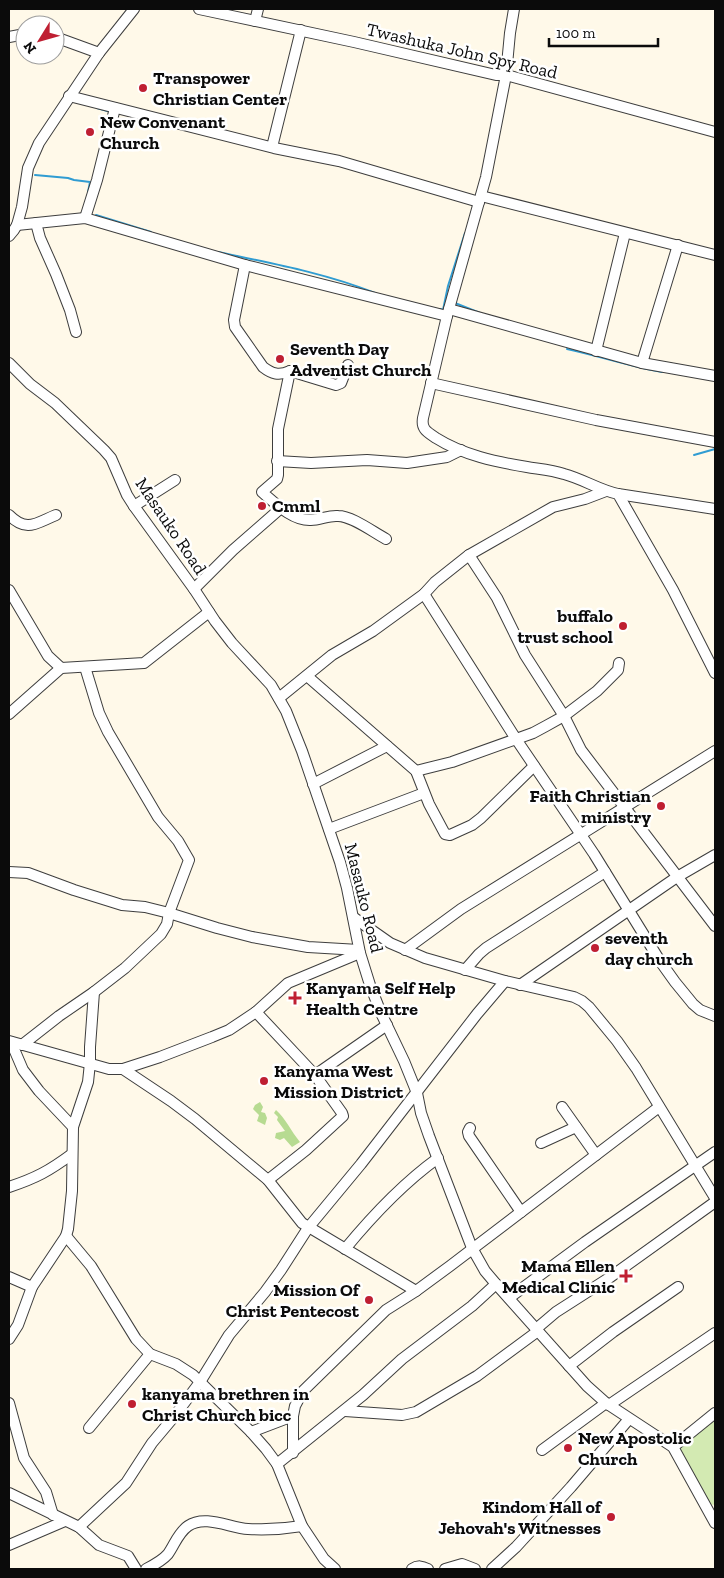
<svg xmlns="http://www.w3.org/2000/svg" width="724" height="1578" font-family="'Zilla Slab',serif">
  <style>
    .green { fill: #d3eab2 }
    .forest { fill: #b7db91 }
    .lines { fill: none; stroke-linecap: round; stroke-linejoin: round }
    .stream { stroke: #309cd2; stroke-width: 2 }
    .minor-casing { stroke: #3e3e3e; stroke-width: 12 }
    .minor { stroke: #fff; stroke-width: 10 }
    .poi-dot { fill: #bf1f32; stroke: #fff; stroke-width: 2 }
    .labels { text-anchor: middle; stroke-width: 5; stroke-linejoin: round; paint-order: stroke }
    .street-label { font-size: 18px; fill: #0b0b0b; stroke: #fff }
    .poi-label { font-size: 18px; font-weight: bold; fill: #0b0b0b; stroke: #fff; text-anchor: start }
  </style>
  <rect width="100%" height="100%" fill="#fff9e9"/>
  <path class="green" d="M715,1416v89l-7,-1 -32,-57z"/>
  <g class="forest">
    <path d="M260,1102l3,5 -2,5 4,1 2,5 -2,7 -8,-4 2,-6 -6,-6 2,-4z"/>
    <path d="M276,1110c10,9 15,21 24,32l-8,5 -8,-9 -4,2 -5,-2 1,-5 9,-2 -8,-11 1,-3 -4,-4z"/>
  </g>
  <g class="lines">
    <g class="stream">
      <path d="M97,108l14,4"/>
      <path d="M35,175l33,3 6,2 16,2 -2,10"/>
      <path d="M96,215l55,17"/>
      <path d="M218,252c52,11 107,21 157,41"/>
      <path d="M455,303l25,10"/>
      <path d="M440,309l3,1 5,-24 17,-53"/>
      <path d="M567,349c32,7 63,17 95,23"/>
      <path d="M694,455l21,-6"/>
    </g>
    <g class="minor-casing">
      <g id="minor">
        <path d="M199,9l155,33 142,33h10l209,57"/>
        <path d="M514,9l-4,24 -4,42 -20,102 -39,139 -24,102c-2,11 4,14 13,20 27,17 60,24 91,29 12,2 25,3 37,7 19,5 35,16 54,20l55,96 42,83"/>
        <path d="M255,21l3,-12"/>
        <path d="M9,37l16,-3"/>
        <path d="M55,37l44,16"/>
        <path d="M69,96l205,52 65,13 140,41"/>
        <path d="M272,147l29,-117"/>
        <path d="M481,196l234,59"/>
        <path d="M85,218l12,-38 18,-72"/>
        <path d="M36,223l4,15 16,36 14,36 6,22"/>
        <path d="M17,225l68,-7 160,47 202,51"/>
        <path d="M9,236l5,-6 3,-5 5,-18 6,-39 11,-25 60,-90 35,-44"/>
        <path d="M245,265l-11,55 1,7 28,40c9,7 16,9 27,4l46,14 5,-2 7,-18"/>
        <path d="M449,309l193,54 73,13"/>
        <path d="M596,351l29,-118"/>
        <path d="M9,363l21,21 25,19 49,47 7,8 16,37 7,11 60,83 21,32 17,22 39,42 15,26 16,40 38,111 7,26 13,65 10,32 11,28 23,48 13,32 4,20 8,23 43,112 13,23 11,13 91,102 19,17 67,44 42,76"/>
        <path d="M642,363l36,-118"/>
        <path d="M290,371l-12,58v46l-1,4 -15,13c14,12 31,29 49,28 9,0 18,-5 27,-4 14,0 35,16 48,23"/>
        <path d="M431,383l165,37 119,22"/>
        <path d="M277,461l34,2 56,-3 40,3 40,-6 14,-7"/>
        <path d="M618,494l97,15"/>
        <path d="M134,506l41,-26"/>
        <path d="M9,515c18,18 27,8 47,0"/>
        <path d="M469,555l28,43 28,57 39,61 17,34 134,176"/>
        <path d="M194,589l39,-39 48,-42"/>
        <path d="M9,590l39,66 13,12"/>
        <path d="M424,594l92,145 78,115 66,107 15,21 18,22 7,6 15,6"/>
        <path d="M307,676l109,95 13,33 16,30 5,1 22,-10 9,-7 53,-52"/>
        <path d="M279,698l53,-43 41,-24 51,-37 11,-12 34,-27 84,-48 32,-8 21,-8"/>
        <path d="M9,714l52,-46 83,-5 65,-51"/>
        <path d="M416,771l36,-9 81,-29 13,-7 18,-10 33,-25 21,-21 1,-7"/>
        <path d="M313,784l74,-38"/>
        <path d="M329,829l95,-36"/>
        <path d="M9,872l19,1 46,17 48,15 23,2 24,6 48,15 35,9 56,10 51,3"/>
        <path d="M353,917l37,26 35,15 80,23 69,16 8,4 7,6 28,34 19,27 79,130"/>
        <path d="M405,950l56,-41 254,-158"/>
        <path d="M465,970l14,-16 7,-6 119,-76"/>
        <path d="M520,985l157,-108 38,-22"/>
        <path d="M256,1012l59,63 72,-50"/>
        <path d="M9,1041l100,28h14l37,-12 52,-20 17,-7 27,-18 32,-29 72,-30"/>
        <path d="M11,1042l12,28 16,21 34,36"/>
        <path d="M22,1045l37,-29 35,-24 31,-24 36,-34 6,-10 2,-11 20,-53 -11,-19 -20,-24 -50,-85 -9,-19 -14,-46"/>
        <path d="M123,1069l48,32 24,18 73,61 34,43 114,68"/>
        <path d="M562,1107l34,48"/>
        <path d="M470,1128l-2,4 1,4 52,76"/>
        <path d="M541,1143l35,-16"/>
        <path d="M268,1180l38,-30 37,-34 -1,-3 -27,-38"/>
        <path d="M9,1187c27,-9 40,-16 63,-33"/>
        <path d="M66,1236l25,30 45,73 14,15 26,10 17,11 58,57 15,17 11,15 25,62 22,33 11,10"/>
        <path d="M345,1249c28,-34 57,-65 93,-91"/>
        <path d="M9,1277l23,10"/>
        <path d="M509,1298l76,-56 130,-90"/>
        <path d="M536,1329l20,-17 53,-34 106,-76"/>
        <path d="M9,1339l9,-14 14,-38 34,-51 2,-7 4,-38 1,-64 15,-45 2,-19v-16l4,-55"/>
        <path d="M569,1366l44,-34 65,-45"/>
        <path d="M9,1403l15,55 22,34 7,23"/>
        <path d="M609,1405l106,-72"/>
        <path d="M345,1411l57,4 14,-3 61,-36 61,-45"/>
        <path d="M89,1428l61,-74"/>
        <path d="M251,1432l42,-16"/>
        <path d="M673,1447l42,-34"/>
        <path d="M542,1450l64,-47"/>
        <path d="M293,1453v-37l2,-10 8,-15 83,-81 30,-19 34,-25 209,-159"/>
        <path d="M277,1464l86,-69 39,-36 70,-53 24,-22"/>
        <path d="M9,1493l70,34 20,18 29,11 8,13"/>
        <path d="M79,1527l47,-44 26,-40 21,-25 27,-36 29,-47 36,-43 16,-22 27,-42 53,-64 116,-150 28,-33"/>
        <path d="M9,1545l56,-24"/>
        <path d="M146,1569c8,-4 16,-8 22,-15 7,-10 10,-21 20,-28 17,-12 42,2 60,3 18,1 36,0 54,-3"/>
        <path d="M412,1569c6,-4 10,-3 16,0"/>
        <path d="M445,1569l17,-5 13,5"/>
        <path d="M492,1569l24,-22 55,-60 58,-68"/>
      </g>
    </g>
    <use href="#minor" class="minor"/>
  </g>
  <g class="poi-dot">
    <circle cx="143" cy="88" r="5"/>
    <circle cx="90" cy="132" r="5"/>
    <circle cx="280" cy="359" r="5"/>
    <circle cx="262" cy="506" r="5"/>
    <circle cx="623" cy="626" r="5"/>
    <circle cx="661" cy="806" r="5"/>
    <circle cx="595" cy="948" r="5"/>
    <path d="M292.5 990.5h5v5h5v5h-5v5h-5v-5h-5v-5h5z"/>
    <circle cx="264" cy="1081" r="5"/>
    <path d="M623.5 1268.5h5v5h5v5h-5v5h-5v-5h-5v-5h5z"/>
    <circle cx="369" cy="1300" r="5"/>
    <circle cx="132" cy="1404" r="5"/>
    <circle cx="568" cy="1448" r="5"/>
    <circle cx="611" cy="1517" r="5"/>
  </g>
  <g class="labels">
    <g class="street-label">
      <text transform="translate(462 51) rotate(13)" y="6">Twashuka John Spy Road</text>
      <text transform="translate(171 526) rotate(56)" y="6">Masauko Road</text>
      <text transform="translate(364 898) rotate(76)" y="6">Masauko Road</text>
    </g>
    <g class="poi-label">
      <text x="153" y="84">Transpower<tspan x="153" dy="21">Christian Center</tspan></text>
      <text x="100" y="128">New Convenant<tspan x="100" dy="21">Church</tspan></text>
      <text x="290" y="355">Seventh Day<tspan x="290" dy="21">Adventist Church</tspan></text>
      <text x="272" y="512">Cmml</text>
      <text x="613" y="622" text-anchor="end">buffalo<tspan x="613" dy="21">trust school</tspan></text>
      <text x="651" y="802" text-anchor="end">Faith Christian<tspan x="651" dy="21">ministry</tspan></text>
      <text x="605" y="944">seventh<tspan x="605" dy="21">day church</tspan></text>
      <text x="306" y="994">Kanyama Self Help<tspan x="306" dy="21">Health Centre</tspan></text>
      <text x="274" y="1077">Kanyama West<tspan x="274" dy="21">Mission District</tspan></text>
      <text x="615" y="1272" text-anchor="end">Mama Ellen<tspan x="615" dy="21">Medical Clinic</tspan></text>
      <text x="359" y="1296" text-anchor="end">Mission Of<tspan x="359" dy="21">Christ Pentecost</tspan></text>
      <text x="142" y="1400">kanyama brethren in<tspan x="142" dy="21">Christ Church bicc</tspan></text>
      <text x="578" y="1444">New Apostolic<tspan x="578" dy="21">Church</tspan></text>
      <text x="601" y="1513" text-anchor="end">Kindom Hall of<tspan x="601" dy="21">Jehovah's Witnesses</tspan></text>
    </g>
  </g>
  <rect width="724" height="1578" fill="none" stroke="#0b0b0b" stroke-width="20"/>
  <g transform="translate(40 40) rotate(233)"><circle r="24" fill="#ffffff" stroke="#9d9d9d"/>
  <path d="M0-4L9 19L0 12L-9 19Z" fill="#bf1f32"/>
  <text y="-8" font-size="14" font-weight="bold" text-anchor="middle" fill="#0b0b0b">N</text>
  </g>
  <path d="M549 38v8h109v-8" fill="none" stroke="#0b0b0b" stroke-width="2.5"/>
  <text x="556" y="38" font-size="15" fill="#0b0b0b" stroke="#ffffff" stroke-width="4" paint-order="stroke">100 m</text>
</svg>
